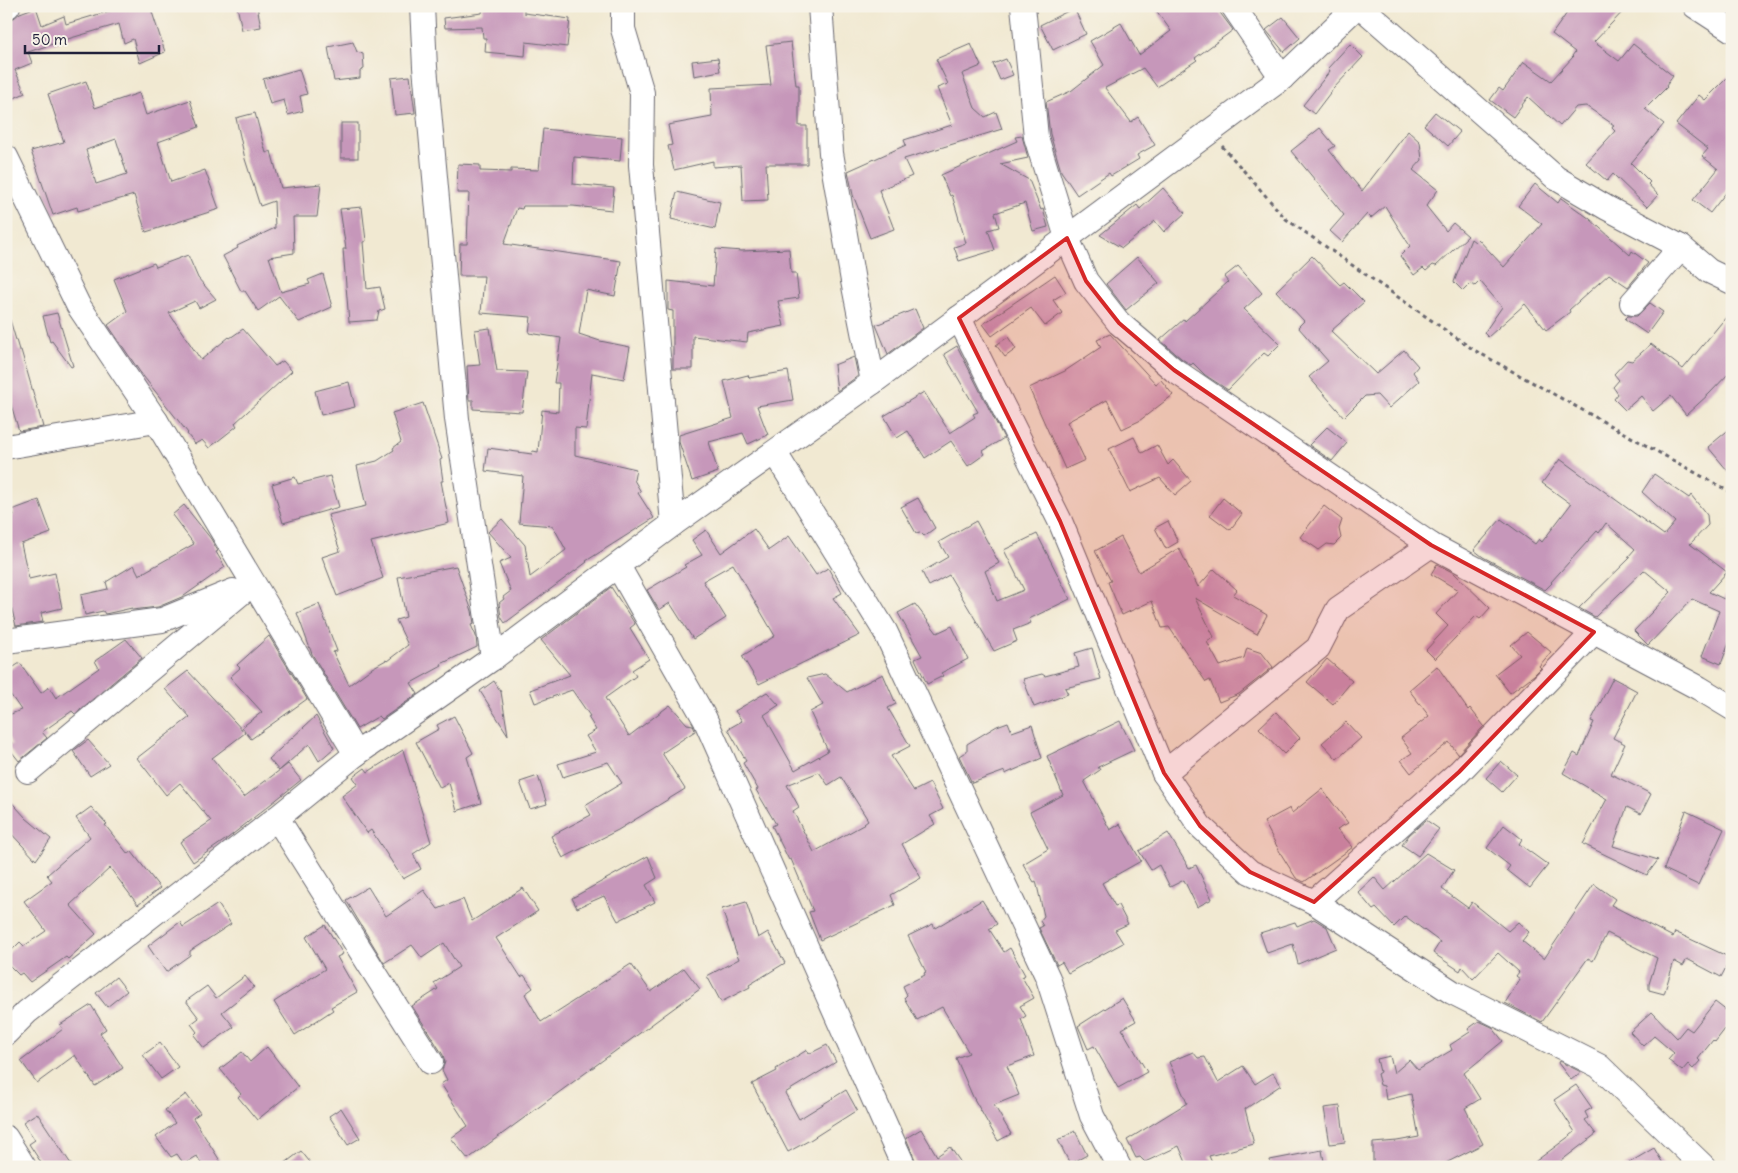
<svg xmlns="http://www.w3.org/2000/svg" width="1738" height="1173" font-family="Delius,sans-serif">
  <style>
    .building { fill: #c697ba; fill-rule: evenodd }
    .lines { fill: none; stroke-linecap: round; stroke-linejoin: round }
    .minor-casing { stroke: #6a6870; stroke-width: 26 }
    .path { stroke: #6a6870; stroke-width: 3; stroke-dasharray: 4 4; stroke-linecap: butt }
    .minor { stroke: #fff; stroke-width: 24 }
    .marked { fill: #d62828; fill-opacity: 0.2; stroke: #d62828; stroke-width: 4; stroke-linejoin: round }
  </style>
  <rect width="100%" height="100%" fill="#f7f3e8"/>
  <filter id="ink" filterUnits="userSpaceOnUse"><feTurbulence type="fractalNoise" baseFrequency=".02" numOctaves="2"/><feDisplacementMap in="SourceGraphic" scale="10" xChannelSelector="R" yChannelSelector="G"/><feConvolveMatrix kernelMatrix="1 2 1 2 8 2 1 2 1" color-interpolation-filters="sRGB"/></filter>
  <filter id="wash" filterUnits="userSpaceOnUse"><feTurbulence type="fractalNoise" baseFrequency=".0096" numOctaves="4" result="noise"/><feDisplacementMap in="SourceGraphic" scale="20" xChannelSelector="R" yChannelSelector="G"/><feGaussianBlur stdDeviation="1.12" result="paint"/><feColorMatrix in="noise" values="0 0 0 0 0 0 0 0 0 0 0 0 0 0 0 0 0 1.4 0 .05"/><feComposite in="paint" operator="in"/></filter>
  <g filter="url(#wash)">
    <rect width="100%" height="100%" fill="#f1e9d2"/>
    <g id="blocks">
      <g class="building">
        <path d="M126,6h24l15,46 -25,11 -7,-24 -9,4 -5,-19 -48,14 -43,14 4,11 -17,7 10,23 -19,9v-81l8,-3 6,-5 16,-6 6,18 22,-9 2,8z"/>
        <path d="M237,6h20l4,21 -19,3z"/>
        <path d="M483,6h41v7l46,6 -3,28 -41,-5 -1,14 -40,-4 1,-14h-3l-1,-11 -37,1 -1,-10 38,-5z"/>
        <path d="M1153,6h62l18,24 -38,28 2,2 -40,27 -14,-19 -38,20 26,34 7,-5 17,28 -18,10 2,4 -28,17 -2,-3 -32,22 -16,-24 -11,-37 -4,-32 25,-11 33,-26 -14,-24 31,-18 18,32 32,-24z"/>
        <path d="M1572,6h56l-34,36 25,19 14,-17 40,32 -7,10 1,1 -22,22 19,15 -33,39 19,19 -2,2 10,11 -11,12 -34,-33 -6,7 -21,-18 29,-32 -3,-3 2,-3 -28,-19 -10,1 -16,19 -32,-29 -15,20 -23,-17 9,-12 4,3 21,-29 27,19 22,-24 -1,-1 3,-4 -23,-18z"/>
        <path d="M1074,8l12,26 -33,16 -13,-25z"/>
        <path d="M1283,17l17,21 -16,14 -18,-22z"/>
        <path d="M353,42l4,10 6,2 1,15 -4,2v7l-26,3 -6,-34z"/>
        <path d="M791,42l5,43h3v41h8v38h-41l2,36 -25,1 -2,-36 -28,2v-6l-39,9 -6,-24 4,-1 -4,-20 44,-8 -1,-29 60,-3 -5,-40z"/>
        <path d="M971,44l10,22 -19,8 13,34 10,9 11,-5 6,17 -98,30 8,17 -33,14 15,39 -24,9 -17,-43 -5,-24 58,-26 -2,-5 48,-15 -15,-37 11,-4 -12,-25z"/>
        <path d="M1350,44l13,13 -30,32 -19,25 -11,-9 27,-34 -2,-3z"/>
        <path d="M718,58l2,13 -26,5 -2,-15z"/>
        <path d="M1006,59l7,16 -13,5 -7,-16z"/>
        <path d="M299,69l8,25 -7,2 3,15 -15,4 -4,-15 -14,4 -7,-25z"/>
        <path d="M1732,73v112l-22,28 -17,-13 25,-31 -16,-13 6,-7 -32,-25 23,-29 6,5z"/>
        <path d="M410,76l5,37 -20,2 -4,-37z"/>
        <path d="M86,81l9,27 44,-15 7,22 44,-15 9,27 -41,15 13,40 34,-12 14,39 -73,23 -12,-37 -56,16 -1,-4 -24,8 -22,-64 33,-9 -16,-48zM116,139l11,35 -31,10 -10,-34z"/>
        <path d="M1435,112l25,20 -12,14 -24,-21z"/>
        <path d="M255,113l11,40 5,-2 10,37 40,-4 -4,33h-24l1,36 -25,4 12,35 29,-8 -2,-4 15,-6 9,33 -33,15 -20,-26 -21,15 -13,-20h-4l-18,-35 15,-8 -1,-2 38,-18 -1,-27 -14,5 -15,-47 -9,-41z"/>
        <rect x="341" y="123" width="17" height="35"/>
        <path d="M1320,128l15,18 -6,4 33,41 46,-60 12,11 2,18 -9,10 25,20 -12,16 20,25 7,-8 15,13 -32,30 -3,-1 -7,6 -3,-3 -9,7 -14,-19 10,-10 -25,-40 -14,12 -4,-4 -25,28 -12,-11 14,-16 -53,-64z"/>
        <path d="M543,129l79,8 -2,24 -46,-4 -1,27 41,4 -2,22 -39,-4h-50l-1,3 -5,-1 -13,36 117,17 -6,35 -29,-6 -7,44 21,7 30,6 -6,32 -32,-6 -6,56 -11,-1v27l61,14 -2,11 7,12 -3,1 16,25 -68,43 1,1 -82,61 -4,-6 -2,-14 5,-4 -1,-2 8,-6 -12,-28 12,-5 -23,-26 14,-13 23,26 5,32 36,-27 -13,-24 -34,-3 4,-47 -38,-5 3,-23 44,6 1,-3 5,1 4,-42 16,2 1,-29h-5l7,-45 -32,-5 2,-16 -50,-4 3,-37h-25l1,-32h7l2,-51h-12l1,-29 22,1v6l31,1v-3l28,1z"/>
        <path d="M1022,136l6,22 -28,6 29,16 12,30 2,-1 5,18 -15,4 -8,-28 -30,10 4,14 -11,3 7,20 -36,11 -5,-14 12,-4 -14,-48 -2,1 -9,-21 76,-34 -2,-4z"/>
        <path d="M1535,184l23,19 3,-5 29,21 40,36 2,-4 16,12 -20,24 -19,-13 -40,36 1,2 -24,18 -21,-26 -37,33 -4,-4 18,-26 -22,-26 -5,5 -5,-2 -7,7 -9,-9 17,-43 4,3 3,-3 26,28 38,-43 -24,-18z"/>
        <path d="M1163,188l22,25 -21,19 -9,-11 -33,27 -22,-13 37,-30 3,4z"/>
        <path d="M677,192l43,10 -5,27 -44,-10z"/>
        <path d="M362,207l4,34 -3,1 4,47 13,-2 5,22 -6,2 -2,9 -28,2 -6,-73h3l-6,-40z"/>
        <path d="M716,249l26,2 47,-2 2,24h5l3,25 -21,3 6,25 -36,7 -1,9 -54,-6v33h-20v-58l-5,-1v-29l45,5z"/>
        <path d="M188,255l10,23 18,21 -17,9 -4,-7 -26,12 32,47 28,-23 1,1 13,-9 32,37 8,-5 9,10 -57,52 2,3 -28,22 -7,-8 -7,4 -8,-10 1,-1 -48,-61 -32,-47 19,-14 -13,-32 40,-16 2,4z"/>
        <path d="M1312,256l28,29 4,-3 20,20 -33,29 45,43 28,-24 14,16 -5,6 6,9 -30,27 -12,-13 -12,1 -21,21 -35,-40 19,-16 -30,-34 6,-6 -28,-30z"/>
        <path d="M1137,257l22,26 -33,27 -20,-26z"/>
        <path d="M1238,266l24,27 -18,16 36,35 -12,12 -4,-3 -36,37 -23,-15 -12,-12 -2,2 -9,-6 -22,-19 24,-21 1,2 43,-39 -4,-5z"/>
        <path d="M1055,275l11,17 -13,8 9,13 -17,13 -14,-18 -39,28 -9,-12z"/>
        <path d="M1650,303l13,9 -16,22 -22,-15 3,-3h9z"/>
        <path d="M915,309l8,19 -35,26 -12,-29z"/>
        <path d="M1732,310v60l-23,24 -23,21 -15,-19 -18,15 -12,-15 -16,14 -11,-11 4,-5 -5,-7 6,-7 -5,-6 13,-14 5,1 19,-17 32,25z"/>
        <path d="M57,313l16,53 -2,1 -19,-26 -2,1 -7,-26z"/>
        <path d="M10,320l9,30h2l22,77 -24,4 -13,-43v-67z"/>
        <path d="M490,328l7,43 30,1 -5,40 -49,-3v-9h-4l-2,-34 13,-1 -5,-35z"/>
        <path d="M1110,334l46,50 5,-4 12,15 -34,26 -17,8 -15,-29 -40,22 18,38 -20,9 -36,-81 36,-17 36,-24 -4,-7z"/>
        <path d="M1008,337l8,12 -11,8 -9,-12z"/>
        <path d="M957,346l47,92 -21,13 2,3 -17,12 -17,-25 -26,17 -17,-27 -11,7 -13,-22 40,-24 26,41 25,-16 -2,-3 5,-2 -34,-58z"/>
        <path d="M854,357l4,19 -21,15 -3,-26z"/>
        <path d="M788,371l5,29 -36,6 11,29 -20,9 -5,-11 -34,9 9,30 -26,9 -13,-39v-7l54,-17 -9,-37 24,-6 1,3z"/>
        <path d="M349,382l6,25 -34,8 -6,-24z"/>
        <path d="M423,403l19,56 -2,1 3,21h-2l8,42 -78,19 12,36 -46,18 -15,-39 18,-6 -12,-36 38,-9 -9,-40 20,-5 17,-11 -1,-2 8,-6 -9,-29z"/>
        <path d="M1327,427l20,16 -15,18 -23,-16z"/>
        <path d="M1732,427v49l-24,-29z"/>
        <path d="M1134,437l8,16 15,-8 11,20 5,-5 18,21 -16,14 -15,-17 -30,14 -21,-43z"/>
        <path d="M1560,459l104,76 11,-13 -33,-30 12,-18 35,24 2,-3 16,20 1,10 -18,19 37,28 -18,20 15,7 8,-17v53l-11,29 -19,-8 17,-45 -27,-12 -44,46 -14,-14 37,-39 -27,-22 -49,47 -16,-9 51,-50 -2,-1 7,-8 -29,-26 -7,10 -2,-2 -46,51 1,1 -7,7 -62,-33 -9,-7 27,-31 34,25 4,-5 3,3 29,-38 -29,-21z"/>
        <path d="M330,476l9,31 -56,16 -11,-39 23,-7 3,7z"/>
        <path d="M918,498l17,30 -11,8 -4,-4 -4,1 -15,-26z"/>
        <path d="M1223,498l19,16 -12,16 -20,-15z"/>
        <path d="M39,500l12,33 -30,11 8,35 26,-6 7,35 -21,5 2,9 -27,4 -10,-41v-68l8,-2 -2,-5z"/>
        <path d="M184,505l27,34 7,12 -2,1 9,15 -41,29 -26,11 -26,3v-2l-27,6 -2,-3 -18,4 -4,-20 27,-6 -2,-7 28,-17 5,10 55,-31 -22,-29z"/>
        <path d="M1324,506l18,14 -3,9 2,9 -7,7 -7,-1 -8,6 -19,-13z"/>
        <path d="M976,521l23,42 -14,8 12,30 27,-11 -20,-40 33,-16 33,65 -41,20 2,4 -18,7 4,11 -23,10 -45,-76 -20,11 -7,-14 26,-15 -9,-15z"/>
        <path d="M1168,521l10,21 -12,7 -11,-21z"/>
        <path d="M754,529l15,21 20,-14 27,39 12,-7 14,25 -9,5 27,37 -101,49 -17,-28 33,-20 -42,-72 -30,17 23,37 -33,21 -23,-36 -11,7 -12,-20 39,-23 -2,-2 18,-10 -10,-15 14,-10 15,23z"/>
        <path d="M1121,537l18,35 40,-24 19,39 16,-18 23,21 -4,5 34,20 -10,19 -62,-36 19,39 -7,5 13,24 24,-8 3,-10 15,5 11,14 -34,27 -20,8 -9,-22 -4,2 -37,-55 -7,1 -10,-27 -30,14 -14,-33 3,-1 -16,-30z"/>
        <path d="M1437,564l17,9 36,35 -10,11 -4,-3 -41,43 -9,-9 22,-24 -12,-12 22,-24 -27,-16z"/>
        <path d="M456,566l16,45 2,13 -3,1 5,11 1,11 -36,17 1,2 -31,17 7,11 -36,25 -3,-3 -22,13 -45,-75 -15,-41 22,-9 18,47 -4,1 16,33 23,-17 14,-8 1,1 21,-16 -12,-25 10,-3 -8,-40z"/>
        <path d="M611,587l24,37 -5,4 19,31 -17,11 4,6 -31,22 24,38 41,-31 17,19 6,1 2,6 -33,22 23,36 -67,41 -55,28 -12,-22 40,-21 -6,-10 37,-22 -14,-21 -45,15 -5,-13 38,-12 -10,-16 10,-6 -8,-13 2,-1 -18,-26 -37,13 -5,-13 40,-15 -29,-35z"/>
        <path d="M915,604l22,29 15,-7 16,33 -27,14 2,3 -16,8 -12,-25 7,-3 -24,-43z"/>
        <path d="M1527,632l24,20 -12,14 2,2 -7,7 -24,18 -15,-19 25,-19 -9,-10z"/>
        <path d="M269,636l38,63 -56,40 -9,-12 20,-15 -32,-35 10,-9 -3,-3z"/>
        <path d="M126,639l16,19 -67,56 -3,-3 -30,21 5,6 -28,23 -11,-14 4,-3 -6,-12v-16l15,-6 -15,-22v-16l14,-9 21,30 8,-6 7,11 43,-30 -4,-7z"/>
        <path d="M1092,648l9,31 -36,9 3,6 -34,13 -11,-28 19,-5 3,2 34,-9 -4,-14z"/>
        <path d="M1327,659l25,22 -19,23 -26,-22z"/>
        <path d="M1437,666l31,44 2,-2 14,18 -26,28 -9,-12 -38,31 -10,-13 11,-7 -11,-15 28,-22 -20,-26z"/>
        <path d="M188,671l57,62 -33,25 32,39 44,-33 13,16 -73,58 -35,24 -13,-20 31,-21 -31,-38 -14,12 -29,-37 53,-41 -25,-28z"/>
        <path d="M825,674l22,18 36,-18 13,30 -8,4 22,38 -19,10 23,35 16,-8 13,26 -13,7 5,8 -33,20 19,34 -30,17 4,10 -75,35 -11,-28 4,-1 -22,-52 -2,1 -17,-34 4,-2 -20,-34 2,-1 -15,-26 3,-2 -18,-32 14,-8 -7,-10 32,-19 12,13 -15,10 31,55 33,-19 -18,-39 13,-7 -16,-27zM819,772l9,13 13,-8 27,43 -4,3 1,1 -51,28 -21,-41 6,-4 -12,-22z"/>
        <path d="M1613,678l24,13 -24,47 12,6 -14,30 40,20 -10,20 -14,-7 -14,39 45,14 -11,15 -64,-31 24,-45 -44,-26 11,-20 5,3 15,-34 -3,-1z"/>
        <path d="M494,681l7,11 7,43 -28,-44z"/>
        <path d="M1276,712l24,26 -16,16 -25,-26z"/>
        <path d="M316,716l18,32 -15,13 -10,-17 -30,27 -10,-12z"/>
        <path d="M454,716l19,37 -6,4 14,46 -24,8 -8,-28 -9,5 -24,-46 23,-13 -2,-4z"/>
        <path d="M1120,721l14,29 -36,17 2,3 -16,11 26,49 10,-6 21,37 -39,22 13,23 3,-1 10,19 -13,6 8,13 -55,30 -6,-11 -5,3 -18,-37 4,-2 -3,-5 4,-5 -8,-35 -2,1 -11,-18 25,-15 -18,-37 33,-17 -16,-39z"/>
        <path d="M1008,722l4,10 20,-7 10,33 -37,16v-3l-33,12 -13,-27 8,-5v-7l30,-18z"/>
        <path d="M1346,722l15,16 -24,21 -15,-16z"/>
        <path d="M88,740l21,24 -19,12 -17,-25z"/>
        <path d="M403,750l28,92 -18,12 8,15 -18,10 -32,-49 -4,3 -25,-37 16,-12 -5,-7 12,-9 3,4z"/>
        <path d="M1501,761l16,14 -15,17 -16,-14z"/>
        <path d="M538,776l9,28 -17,5 -10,-27z"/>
        <path d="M1322,789l26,34 -11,6 16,18 -49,35 -8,-4 -15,-24 -17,-32 26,-14 2,5z"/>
        <path d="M6,796l20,22 25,21 -15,21 -30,-32z"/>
        <path d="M91,807l16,17 -2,1 23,29 4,-2 28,36 -22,17 -28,-37 -40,37 26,29 -28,25 -2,-2 -36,25 -8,-9 -3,2 -13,-13v-6l14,-14 4,4 22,-15 -22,-30 28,-20 -5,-6 43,-38 -14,-19z"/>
        <path d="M1686,811l38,18 -26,56 -34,-16z"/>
        <path d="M1426,820l13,9 -21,27 -16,-11 7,-10z"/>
        <path d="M1504,825l18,14 -3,5 29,21 -18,23 -23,-18 3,-4 -23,-18z"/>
        <path d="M1168,833l21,35 7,-3 16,34 -15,8 -13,-27 -14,7 -11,-22 -8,5 -12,-19z"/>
        <path d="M1426,853l28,17 -12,19 26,19 4,-6 36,29 10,-9 11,10 -7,9 22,18 50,-75 21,15 -4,6 62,32 2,-5 56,26 -10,19 -34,-18 -4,7 -9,-5 -10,33 -15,-4v-6l8,-26 -50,-25 -14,28 -5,-3 -46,64 -37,-19 15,-24 -4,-3 3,-4 -21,-19 -25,26 -11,-12 -2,4 -27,-18 7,-11 -35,-26 -11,11 -18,-19 -3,2 -15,-18 16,-15 11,13z"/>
        <path d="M648,856l9,22 -11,7 9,17 -37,19 -14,-25 -27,12 -5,-10z"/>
        <path d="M368,887l18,29 38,-26 14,19 25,-10 9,22 51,-33 15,23 -42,27 25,39 3,-2 9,13 -8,6 16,28 90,-58 20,28 33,-24 16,21 -232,170 -17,-21 17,-12 -27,-42 6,-4 -5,-10 3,-8 -2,-7 -31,-49 26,-17 -4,-6 25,-16 -15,-24 -22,15 -10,-13 -28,18 -38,-63z"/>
        <path d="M982,900l15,24 -8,5 15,23 6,-4 15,27 -3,2 12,21 -14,8 6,10 -5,3 13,37 -27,10 12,29 -25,10 17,29 -13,7 -25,-44 -17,-39 13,-5 -27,-46 -25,13 -13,-22 3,-3 -4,-9 22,-11 -1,-2 2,-1 -18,-36 25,-12 2,4z"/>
        <path d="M746,902l12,36 10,-6 17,31 -36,22 1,2 -29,15 -14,-26 32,-17 -4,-10 -13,-40z"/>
        <path d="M218,904l13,20 -41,27v4l-24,17 -18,-26 32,-24 3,5z"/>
        <path d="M1314,919l13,8 9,21 -38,16 -5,-20 -26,9 -7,-20 35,-11 2,4z"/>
        <path d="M325,925l18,29 -6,3 20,35 -26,15 2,3 -38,25 -21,-33 51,-33 -19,-32z"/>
        <path d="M245,976l9,11 -32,25 12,15 -30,21 -10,-13 3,-3 -6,-8 8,-6 -13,-17 21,-15 9,12z"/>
        <path d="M116,977l11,14 -20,16 -11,-14z"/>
        <path d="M1122,998l14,23 -14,8 25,43 -29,16 -24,-42 -6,3 -10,-23z"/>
        <path d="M1715,1002l17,13v5l-17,22 -2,-2 -15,19 2,2 -7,8 -5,-5 -6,7 -14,-11 6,-7 -20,-17 -11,10 -13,-14 22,-20 25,26 9,-11 6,4z"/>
        <path d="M91,1005l15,24 -6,4 23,35 -28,18 -20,-31 -38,28 -16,-22 42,-32 -3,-4z"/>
        <path d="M1479,1021l13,6 11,14 -39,32 16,26 -15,9 18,36 -45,23h-65v-24l24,-2 22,-4 -8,-43 -25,6 -2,-14 -4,-1 -3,-11 3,-2 -3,-13 13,-3 4,17 15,-13 9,10 34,-20 -2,-5 20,-13 -2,-3z"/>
        <path d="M160,1043l18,24 -17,12 -18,-24z"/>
        <path d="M827,1045l9,17 -51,31 14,26 47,-29 11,20 -47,30 -22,12 -36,-68 25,-13 -1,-2 31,-19 2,4z"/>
        <path d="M267,1047l31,40 -41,33 -19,-23 3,-3 -21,-25 22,-17 8,10z"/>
        <path d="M1193,1052l5,6 7,-1 13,25 25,-16 12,18 18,-11 8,12 -36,24 9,35 -45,12 5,11h-26l-9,-21 -34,16 -5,-5 -4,1 -9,-18 60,-37 -18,-41z"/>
        <path d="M1559,1061l22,11 -10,8 -13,-17z"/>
        <path d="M1576,1085l16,23 -7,4 3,6 -3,2 11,14 -43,33h-25l47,-35 -21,-32z"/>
        <path d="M186,1094l14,19 -7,5 31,49h-21l-6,-11 -13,8 -7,-10 -6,3 -15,-20 19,-14 -10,-13z"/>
        <path d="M1340,1106l5,36 -15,2 -6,-36z"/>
        <path d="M341,1108l19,30 -12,7 -19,-29z"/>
        <path d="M37,1113l36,54h-29l-15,-23 6,-4 -12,-18z"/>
        <path d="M921,1129l16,27 13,-9 14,20h-46l-12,-29z"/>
        <path d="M1075,1131l12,24 -17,9 -12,-24z"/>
        <path d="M1654,1148l11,19h-43z"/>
        <path d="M1322,1150l3,17h-54l-1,-7z"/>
        <path d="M301,1151l13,16h-34z"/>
      </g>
    </g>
  </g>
  <g filter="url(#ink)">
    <use href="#blocks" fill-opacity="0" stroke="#6a6870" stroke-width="1"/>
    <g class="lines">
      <g class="minor-casing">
        <g id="minor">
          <path d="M422,6l3,61 32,352 36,239"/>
          <path d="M623,6v23l19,64 -1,72 32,359"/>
          <path d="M820,6l11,147 22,128 20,101"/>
          <path d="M1023,6l13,131 31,101 19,43 33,42 55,47 257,175 268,143 33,20"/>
          <path d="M1233,6l49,72"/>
          <path d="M1360,6l196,172 51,30 74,39 28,24 23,11"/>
          <path d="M1695,6l37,24"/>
          <path d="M6,7l2,-1"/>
          <path d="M6,157l72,148 78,116 200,333"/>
          <path d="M1632,303l49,-56"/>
          <path d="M959,318l101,203 104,252 36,53 50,46 64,30 138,90 147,74 105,101"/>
          <path d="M6,447l150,-26"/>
          <path d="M775,453l110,178 163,347 44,138 27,51"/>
          <path d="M618,566l87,153 199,448"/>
          <path d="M6,641l156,-21 71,-29"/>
          <path d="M28,771l225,-188"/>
          <path d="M1164,773l154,-125 20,-39 93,-64"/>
          <path d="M277,818l154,244"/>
          <path d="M1314,902l145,-130 135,-140"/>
          <path d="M6,1033l21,-21 250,-194 79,-64 137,-96 180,-134 200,-142 409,-304 75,-72"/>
          <path d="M6,1138l18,29"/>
        </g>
      </g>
      <path class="path" d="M1222,146l64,73 188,131 258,143"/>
      <use href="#minor" class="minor"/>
    </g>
  </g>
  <path class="marked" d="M1067,238l19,43 33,42 55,47 257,175 163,87 -135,140 -145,130 -64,-30 -50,-46 -36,-53 -104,-252 -101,-203z"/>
  <rect width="1738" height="1173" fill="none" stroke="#f7f3e8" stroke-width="25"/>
  <path d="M25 45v8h134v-8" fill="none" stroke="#22223b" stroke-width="2.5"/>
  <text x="32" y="45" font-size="15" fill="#22223b" stroke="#f7f3e8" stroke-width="4" paint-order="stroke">50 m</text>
</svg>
